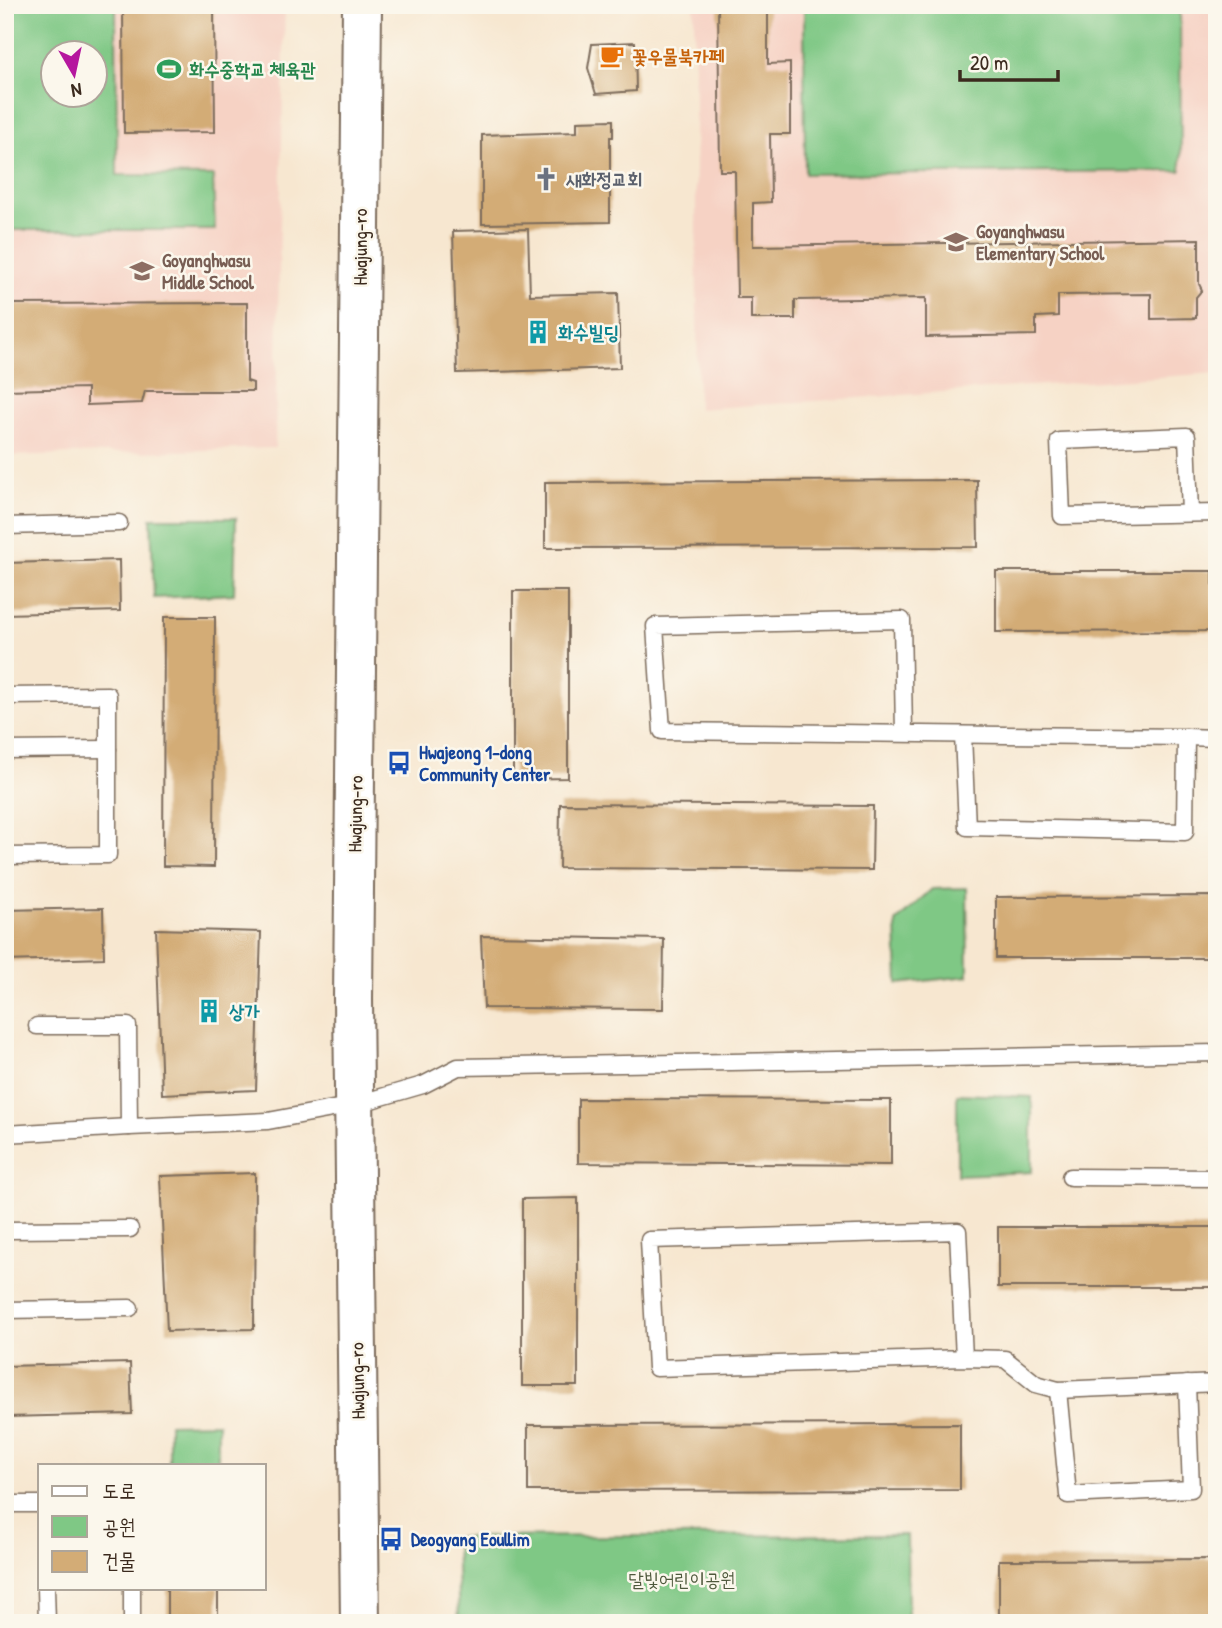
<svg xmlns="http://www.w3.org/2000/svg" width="1222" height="1628" font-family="'Patrick Hand','Poor Story',sans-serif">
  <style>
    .built { fill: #f6d2c4; fill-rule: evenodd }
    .green { fill: #7fc885; stroke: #5d7952; stroke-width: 2; fill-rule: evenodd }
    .building { fill: #d3ac76 }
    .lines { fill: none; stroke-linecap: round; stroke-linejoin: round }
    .lane-casing { stroke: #7d6c5c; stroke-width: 19 }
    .secondary-casing { stroke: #7d6c5c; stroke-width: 42 }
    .lane { stroke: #fff; stroke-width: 16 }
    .secondary { stroke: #fff; stroke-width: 38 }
    .labels { text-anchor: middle; stroke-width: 5; stroke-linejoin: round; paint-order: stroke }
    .food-label { font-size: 19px; font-weight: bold; fill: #c56008; stroke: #fbf7ec; text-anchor: start }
    .leisure-label { font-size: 19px; font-weight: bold; fill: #27864d; stroke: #fbf7ec; text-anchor: start }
    .worship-label { font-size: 19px; font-weight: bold; fill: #5b616d; stroke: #fbf7ec; text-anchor: start }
    .education-label { font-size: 19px; font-weight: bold; fill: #785e54; stroke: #fbf7ec; text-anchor: start }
    .street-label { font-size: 19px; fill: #3b2a1e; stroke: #fbf7ec }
    .culture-label { font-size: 19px; font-weight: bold; fill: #0d838f; stroke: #fbf7ec; text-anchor: start }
    .transit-label { font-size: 19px; font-weight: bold; fill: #164399; stroke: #fbf7ec; text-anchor: start }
    .park-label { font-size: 19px; fill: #4f593d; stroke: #fbf7ec }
  </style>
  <rect width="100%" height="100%" fill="#fbf7ec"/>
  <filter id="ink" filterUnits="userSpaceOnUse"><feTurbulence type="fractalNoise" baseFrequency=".0143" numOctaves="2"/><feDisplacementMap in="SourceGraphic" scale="14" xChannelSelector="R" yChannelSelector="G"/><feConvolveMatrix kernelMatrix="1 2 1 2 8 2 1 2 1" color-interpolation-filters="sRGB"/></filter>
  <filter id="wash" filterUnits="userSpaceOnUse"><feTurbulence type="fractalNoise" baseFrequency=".00686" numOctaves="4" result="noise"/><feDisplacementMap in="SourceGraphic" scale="28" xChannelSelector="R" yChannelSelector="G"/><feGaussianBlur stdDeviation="1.57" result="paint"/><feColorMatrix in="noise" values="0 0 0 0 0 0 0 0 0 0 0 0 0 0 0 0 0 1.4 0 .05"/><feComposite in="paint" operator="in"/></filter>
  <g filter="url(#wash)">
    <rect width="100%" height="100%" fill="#f7e7d0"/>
    <g class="built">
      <path d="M5,5h280l-10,443 -270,8zM52,52h42v42h-42z"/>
      <path d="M694,5h523v368l-519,36z"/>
    </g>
    <g class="green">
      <path d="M5,5h111l1,170 96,1 2,54h-210zM94,52v42h-42v-42z"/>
      <path d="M804,5h376l1,166 -376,3z"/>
      <path d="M151,518h85l-2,76 -80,4z"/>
      <path d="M967,888l1,88 -70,8 -2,-62 36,-33z"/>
      <path d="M957,1094l75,3v75l-75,3z"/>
      <path d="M218,1423v42h-49v-41z"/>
      <path d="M907,1535l1,88h-449l-3,-86z"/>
    </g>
    <g id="blocks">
      <g class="building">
        <path d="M123,5h91l1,127 -91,1z"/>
        <path d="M718,5h50v59l22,-1v71h-20l1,68 -18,1v43l446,-7v45l3,6 -6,7v21l-45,1v-25l-93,1v21l-22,1v18l-110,2v-39l-131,2v19h-44v-21h-14l-2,-127h-15z"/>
        <path d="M635,42l1,49 -40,3 -8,-26 4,-24z"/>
        <path d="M613,120v17h-3v85l-128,2v-89l95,-3v-11z"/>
        <path d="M528,229l2,66 88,-2 2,75 -163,5 -4,-142z"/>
        <path d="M247,303v78l6,2v8h-108l-3,12 -55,2v-17l-82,2v-86z"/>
        <path d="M977,480l1,67 -433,1v-66z"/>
        <path d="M119,560l1,51 -115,3v-51z"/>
        <path d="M996,571h217v60l-217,1z"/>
        <path d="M513,591h55v187l-55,1z"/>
        <path d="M164,617h51l-1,250 -51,-1z"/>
        <path d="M560,804l313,2 -1,64 -313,-2z"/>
        <path d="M1214,896v62h-218v-61z"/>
        <path d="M103,908l1,50 -99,3v-51z"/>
        <path d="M156,929l105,3 -5,158 -94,4z"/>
        <path d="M481,936l183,3 -1,70 -179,-1z"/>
        <path d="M578,1099l313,1v65l-313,-2z"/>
        <path d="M255,1173l-1,156 -87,2 -7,-155z"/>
        <path d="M578,1198v188h-56v-187z"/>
        <rect x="998" y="1227" width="218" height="60"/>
        <path d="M130,1363l2,51 -127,3v-51z"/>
        <path d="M960,1424v66l-432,1v-66z"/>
        <path d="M1217,1559v61h-218v-60z"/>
        <rect x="167" y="1588" width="51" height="35"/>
      </g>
    </g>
  </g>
  <g filter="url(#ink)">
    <use href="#blocks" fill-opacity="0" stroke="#7d6c5c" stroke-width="2"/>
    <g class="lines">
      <g class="lane-casing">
        <g id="lane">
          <path d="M1190,513l-3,-77 -128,5 3,75 155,-3"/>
          <path d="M5,526l114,-3"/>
          <path d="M5,696l103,-1v160l-103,1"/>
          <path d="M904,734l-2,-114 -247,6 7,105 524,6 31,1"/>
          <path d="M963,735l4,92 218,5 1,-95"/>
          <path d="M5,750l103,-1"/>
          <path d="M37,1026h91l1,101"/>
          <path d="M5,1134l124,-7 139,-6 86,-16 69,-20 35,-18 759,-14"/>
          <path d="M1070,1177l147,1"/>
          <path d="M5,1230l125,-1"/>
          <path d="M5,1310l125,-2"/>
          <path d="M964,1358l-6,-127 -309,9 7,128 308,-10 41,1 31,25 22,6 159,-7"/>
          <path d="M1058,1390l10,105 123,-6 -4,-105"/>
          <path d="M5,1504h35"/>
          <path d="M46,1588l1,35"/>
          <path d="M132,1588v35"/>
        </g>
      </g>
      <g class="secondary-casing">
        <path id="secondary" d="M360,1623l-7,-624 9,-994"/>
      </g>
      <use href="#lane" class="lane"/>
      <use href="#secondary" class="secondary"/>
    </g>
  </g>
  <defs>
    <g id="cafe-bare" transform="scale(1.89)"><path d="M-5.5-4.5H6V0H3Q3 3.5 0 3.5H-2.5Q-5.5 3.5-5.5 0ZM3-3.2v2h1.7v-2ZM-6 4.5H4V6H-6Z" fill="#e8710a" stroke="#fbf7ec" stroke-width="2.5" paint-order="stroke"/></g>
    <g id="stadium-bare" transform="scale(1.89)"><path d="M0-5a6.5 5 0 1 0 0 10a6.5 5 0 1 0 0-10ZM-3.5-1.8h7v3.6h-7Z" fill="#2e9e5b" stroke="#fbf7ec" stroke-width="2.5" paint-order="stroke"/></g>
    <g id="church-bare" transform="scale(1.89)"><path d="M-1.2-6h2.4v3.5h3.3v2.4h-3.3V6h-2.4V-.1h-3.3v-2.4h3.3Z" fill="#6b7280" stroke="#fbf7ec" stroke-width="2.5" paint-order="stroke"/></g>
    <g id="school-bare" transform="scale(1.89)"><path d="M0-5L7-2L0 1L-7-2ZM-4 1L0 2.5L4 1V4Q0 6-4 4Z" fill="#8d6e63" stroke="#fbf7ec" stroke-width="2.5" paint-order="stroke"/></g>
    <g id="building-bare" transform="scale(1.89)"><path d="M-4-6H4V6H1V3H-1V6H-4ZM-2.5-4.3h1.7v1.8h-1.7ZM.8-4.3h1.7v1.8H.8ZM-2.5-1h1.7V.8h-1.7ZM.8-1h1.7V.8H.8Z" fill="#0f9aa8" stroke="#fbf7ec" stroke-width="2.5" paint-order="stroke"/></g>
    <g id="bus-bare" transform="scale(1.89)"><path d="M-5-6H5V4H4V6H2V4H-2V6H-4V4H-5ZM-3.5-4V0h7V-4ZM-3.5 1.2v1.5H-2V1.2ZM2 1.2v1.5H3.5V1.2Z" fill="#1a4fb4" stroke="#fbf7ec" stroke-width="2.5" paint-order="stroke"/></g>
  </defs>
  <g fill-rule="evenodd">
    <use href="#cafe-bare" x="612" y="56"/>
    <use href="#stadium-bare" x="169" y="69"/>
    <use href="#church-bare" x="546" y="179"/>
    <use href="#school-bare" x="956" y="242"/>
    <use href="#school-bare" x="142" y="271"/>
    <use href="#building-bare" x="538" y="332"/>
    <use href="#bus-bare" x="399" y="763"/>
    <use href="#building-bare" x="209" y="1011"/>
    <use href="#bus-bare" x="391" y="1539"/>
  </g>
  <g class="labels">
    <g class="food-label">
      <text x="632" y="63">꽃우물북카페</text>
    </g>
    <g class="leisure-label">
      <text x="189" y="76">화수중학교 체육관</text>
    </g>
    <g class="worship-label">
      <text x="566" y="186">새화정교회</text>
    </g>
    <g class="education-label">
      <text x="976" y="238">Goyanghwasu<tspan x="976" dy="22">Elementary School</tspan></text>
      <text x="162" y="267">Goyanghwasu<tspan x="162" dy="22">Middle School</tspan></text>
    </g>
    <g class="street-label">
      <text transform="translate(360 247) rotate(-90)" y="7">Hwajung-ro</text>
      <text transform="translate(355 814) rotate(-89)" y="7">Hwajung-ro</text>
      <text transform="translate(357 1381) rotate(-91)" y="7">Hwajung-ro</text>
    </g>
    <g class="culture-label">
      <text x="558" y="339">화수빌딩</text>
      <text x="229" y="1018">상가</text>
    </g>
    <g class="transit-label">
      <text x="419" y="759">Hwajeong 1-dong<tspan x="419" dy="22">Community Center</tspan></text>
      <text x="411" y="1546">Deogyang Eoullim</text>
    </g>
    <g class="park-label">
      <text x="682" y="1586">달빛어린이공원</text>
    </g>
  </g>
  <rect width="1222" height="1628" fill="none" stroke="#fbf7ec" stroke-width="28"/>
  <rect x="38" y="1464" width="228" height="126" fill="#fbf7ec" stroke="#aea59a" stroke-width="2"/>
  <rect x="52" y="1486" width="35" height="10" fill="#ffffff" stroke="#aea59a" stroke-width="2"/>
  <text x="102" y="1498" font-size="21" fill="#3b2a1e">도로</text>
  <rect x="52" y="1516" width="35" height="21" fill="#7fc885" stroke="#aea59a" stroke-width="2"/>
  <text x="102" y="1534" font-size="21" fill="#3b2a1e">공원</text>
  <rect x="52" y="1551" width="35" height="21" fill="#d3ac76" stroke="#aea59a" stroke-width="2"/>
  <text x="102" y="1568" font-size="21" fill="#3b2a1e">건물</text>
  <g transform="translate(74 74) rotate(171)"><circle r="33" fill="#fbf7ec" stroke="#aea59a" stroke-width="2"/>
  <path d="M0-5L12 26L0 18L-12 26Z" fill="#b5179e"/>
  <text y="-10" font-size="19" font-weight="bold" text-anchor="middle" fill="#3b2a1e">N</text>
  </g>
  <path d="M960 70v10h98v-10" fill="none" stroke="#3b2a1e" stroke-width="3.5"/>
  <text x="970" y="70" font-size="21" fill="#3b2a1e" stroke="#fbf7ec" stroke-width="5" paint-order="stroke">20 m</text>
</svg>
